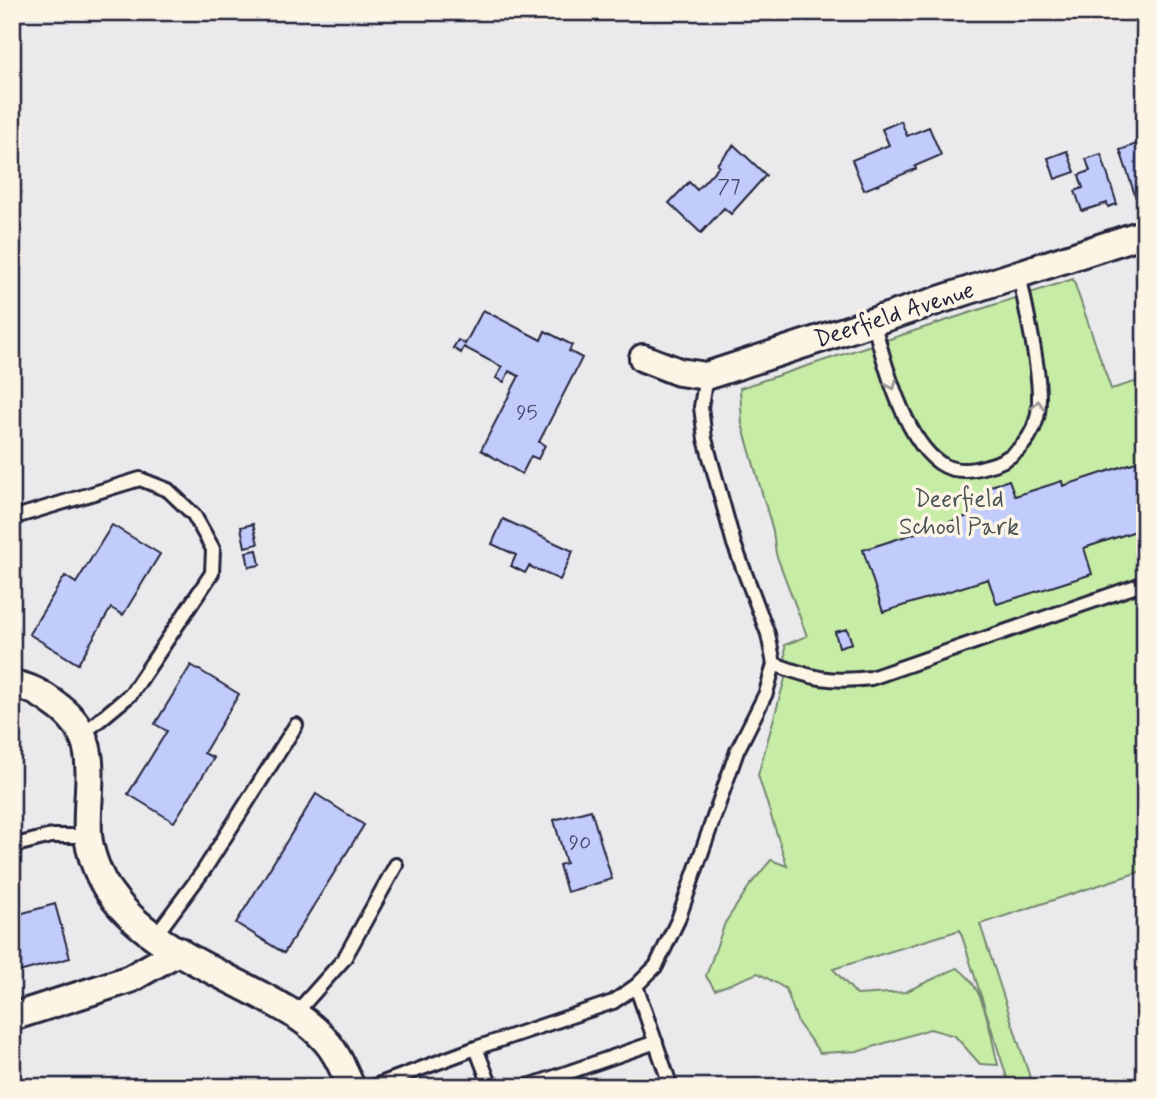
<svg xmlns="http://www.w3.org/2000/svg" width="1157" height="1099" font-family="Mynerve,sans-serif">
  <style>
    .green { fill: #c6eca6; stroke: #748770; stroke-width: 2 }
    .building { fill: #c1ccfd; stroke: #22223b; stroke-width: 2 }
    .lines { fill: none; stroke-linecap: round; stroke-linejoin: round }
    .lane-casing { stroke: #22223b; stroke-width: 18 }
    .street-casing { stroke: #22223b; stroke-width: 32 }
    .lane { stroke: #fcf5e5; stroke-width: 12 }
    .street { stroke: #fcf5e5; stroke-width: 26 }
    .oneway { stroke: #9a9698 }
    .labels { text-anchor: middle; stroke-width: 7; stroke-linejoin: round; paint-order: stroke }
    .number-label { font-size: 21px; fill: #4a4c6c }
    .street-label { font-size: 24px; fill: #22223b; stroke: #fcf5e5 }
    .park-label { font-size: 24px; fill: #4b5456; stroke: #fcf5e5 }
  </style>
  <rect width="100%" height="100%" fill="#eae9ec"/>
  <filter id="ink" filterUnits="userSpaceOnUse"><feTurbulence type="fractalNoise" baseFrequency=".0143" numOctaves="2"/><feDisplacementMap in="SourceGraphic" scale="14" xChannelSelector="R" yChannelSelector="G"/><feConvolveMatrix kernelMatrix="1 2 1 2 8 2 1 2 1" color-interpolation-filters="sRGB"/></filter>
  <g filter="url(#ink)">
    <path class="green" d="M1073,279l38,110 34,-10v491l-165,54 53,163h-23l-50,-157 -127,39 24,26 48,-3 52,-24c29,18 33,66 41,97l-18,-1 -25,-28 -25,-7 -70,22 -40,2 -22,-30 -12,-34 -28,-16 -43,17 -9,-14 19,-53 25,-38 21,-25 16,6 -29,-91 28,-100 -1,-30 22,-9 -31,-82 -3,-23 -31,-107 -2,-36z"/>
    <g class="building">
      <path d="M901,121l6,15 22,-9 12,28 -26,11 1,3 -52,21 -12,-30 37,-15 -7,-16z"/>
      <path d="M1145,141v54l-9,3 -16,-48z"/>
      <path d="M734,145l32,30 -35,39 -7,-6 -23,25 -32,-30 20,-21 8,8 22,-24 -2,-2z"/>
      <path d="M1067,151l8,21 -20,7 -7,-21z"/>
      <path d="M1101,154l16,50 -9,3 -1,-4 -25,8 -7,-20 8,-3 -4,-13 11,-4 -4,-12z"/>
      <path d="M1145,298v24l-7,-21z"/>
      <path d="M483,310l58,30 4,-9 27,14 -3,6 13,7 -43,84 6,3 -7,14 -7,-3 -9,18 -41,-24 38,-74 -10,-5 -5,11 -8,-4 6,-11 -38,-20 -3,6 -8,-5 5,-8 7,4z"/>
      <path d="M1145,459v69l-61,20 8,26 -95,30 -9,-25 -105,33 -20,-62 105,-34 -1,-5 26,-8 -5,-16 21,-7 6,16 47,-15 1,5z"/>
      <path d="M503,519l70,32 -13,29 -31,-14 -4,7 -14,-7 5,-11 -24,-11z"/>
      <path d="M253,524l5,20 -13,3 -4,-20z"/>
      <path d="M112,525l48,29 -37,61 -12,-7 -33,56 -49,-30 36,-58 11,7z"/>
      <path d="M257,550l3,15 -11,2 -3,-15z"/>
      <path d="M847,629l5,14 -13,4 -4,-15z"/>
      <path d="M191,665l48,29 -35,59 10,5 -40,64 -46,-28 39,-63 -12,-7z"/>
      <path d="M316,794l48,31 -80,128 -48,-30z"/>
      <path d="M591,810l21,69 -45,13 -8,-27 7,-2 -12,-43z"/>
      <path d="M55,904l15,54 -58,16v-58z"/>
    </g>
    <g class="lines">
      <g class="lane-casing">
        <g id="lane">
          <path d="M873,320c10,40 33,127 72,146 14,7 29,4 42,0 23,-5 42,-22 49,-45 11,-30 -11,-113 -17,-148"/>
          <path d="M706,376l-5,31 4,32 29,105 34,90 6,30c38,14 55,19 97,14l274,-95"/>
          <path d="M12,518l128,-39 28,11 26,25 19,34 -1,24 -81,121 -47,39"/>
          <path d="M12,846l39,-10h37"/>
          <path d="M155,936l49,-66 92,-145"/>
          <path d="M636,986l35,101"/>
          <path d="M295,1014l49,-55 52,-94"/>
          <path d="M476,1048l15,39"/>
          <path d="M372,1087l104,-39 137,-46 23,-16 20,-20 22,-46 59,-169 29,-58 8,-29"/>
          <path d="M526,1087l130,-45"/>
        </g>
      </g>
      <g class="street-casing">
        <g id="street">
          <path d="M643,358l36,14 27,4 439,-143"/>
          <path d="M12,684c18,3 28,9 43,20 50,34 30,80 33,131 2,19 11,44 23,59 35,50 102,75 153,103 22,12 45,24 61,43 12,13 19,31 26,47"/>
          <path d="M12,1017l118,-38 49,-28"/>
        </g>
      </g>
      <use href="#lane" class="lane"/>
      <use href="#street" class="street"/>
    </g>
    <defs><path id="oneway-chevron" d="M-2-3.5L2.5 0L-2 3.5" fill="none" stroke-width="1.6" stroke-linecap="round" stroke-linejoin="round" transform="scale(1.75)"/></defs>
    <g class="oneway">
      <use href="#oneway-chevron" transform="translate(892 385) rotate(66)"/>
      <use href="#oneway-chevron" transform="translate(1038 405) rotate(-85)"/>
    </g>
  </g>
  <g class="labels">
    <g class="number-label">
      <text x="729" y="193">77</text>
      <text x="527" y="419">95</text>
      <text x="580" y="849">90</text>
    </g>
    <g class="street-label">
      <text transform="translate(894 314) rotate(-18)" y="8">Deerfield Avenue</text>
    </g>
    <g class="park-label">
      <text x="959" y="506">Deerfield<tspan x="959" dy="28">School Park</tspan></text>
    </g>
  </g>
  <rect width="1157" height="1099" fill="none" stroke="#fcf5e5" stroke-width="42"/>
  <rect x="21" y="21" width="1115" height="1057" fill="none" stroke="#22223b" stroke-width="2.5" filter="url(#ink)"/>
</svg>
